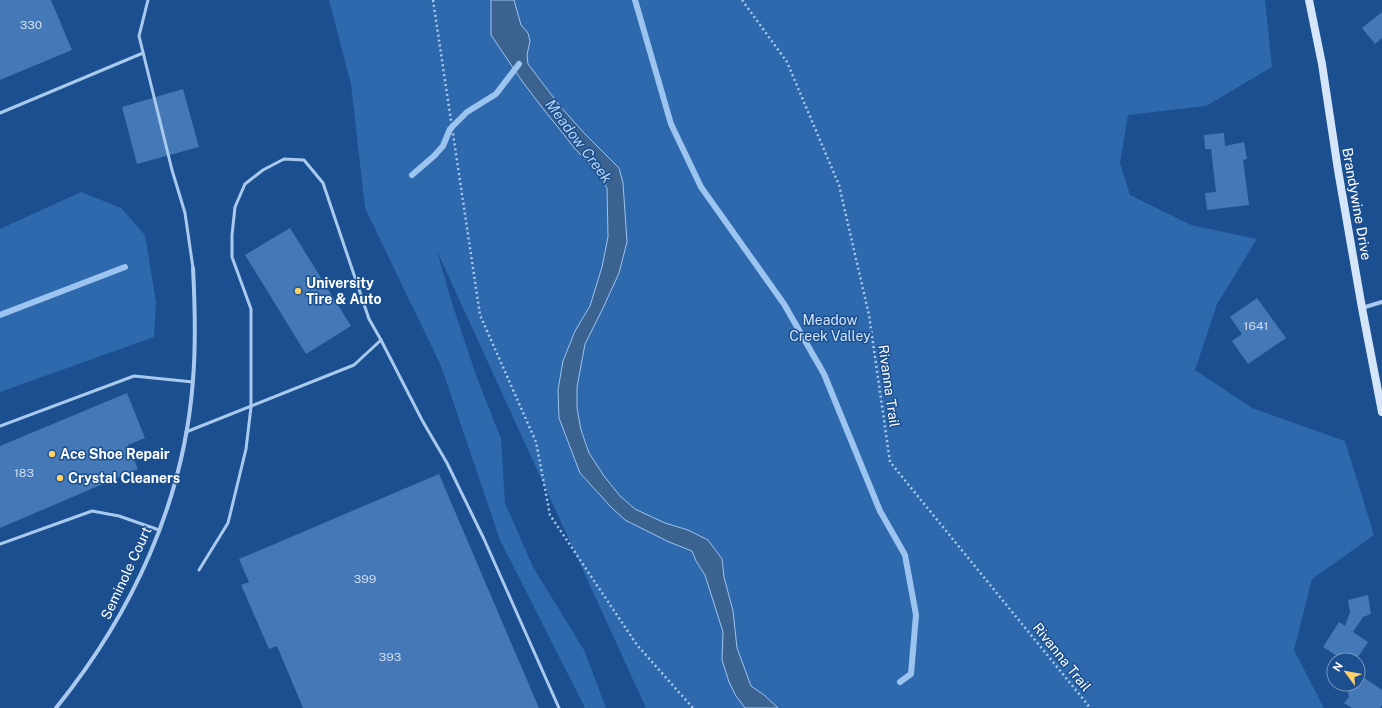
<svg xmlns="http://www.w3.org/2000/svg" width="1382" height="708" font-family="'Public Sans',sans-serif">
<style>
.green{fill:#2e69ad}
.water{fill:#3c6290;stroke:#9cc4f0}
.lines{fill:none;stroke-linecap:round;stroke-linejoin:round}
.stream{stroke:#9cc4f0;stroke-width:6}
.building{fill:#4478b7}
.path{stroke:#a9c9ee;stroke-width:2.5;stroke-dasharray:2 3;stroke-linecap:butt}
.lane{stroke:#a9c9ee;stroke-width:3}
.street{stroke:#a9c9ee;stroke-width:4}
.secondary{stroke:#d6e6fa;stroke-width:8}
.poi-dot{fill:#ffd166;stroke:#1b4f8f;stroke-width:1.5}
.labels{text-anchor:middle;dominant-baseline:central;stroke-width:3;stroke-linejoin:round;paint-order:stroke}
.number-label{font-size:12px;fill:#d0dded}
.street-label{font-size:14px;fill:#fff;stroke:#1b4f8f}
.poi-label{font-size:14px;font-weight:bold;fill:#fff;stroke:#1b4f8f;text-anchor:start}
.park-label{font-size:14px;fill:#cfe3fa;stroke:#1b4f8f}
.water-label{font-size:15px;font-style:italic;fill:#b5d3f5;stroke:#1b4f8f}
</style>
<rect width="100%" height="100%" fill="#1b4f8f"/>
<g class="green">
<path d="M329,0H1265L1272,67L1206,106L1128,115L1120,163L1130,195L1191,225L1257,239L1217,304L1195,370L1252,408L1345,441L1374,535L1312,579L1294,650L1324,708H646L437,251L452,303L476,375L501,439L505,503L533,567L584,650L606,708H585L500,540L441,366L365,208L351,84Z"/>
<path d="M81,192L121,208L145,235L156,302L154,337L0,392V229Z"/>
</g>
<path class="water" d="M491,0H514L521,25L528,33L530,41L527,55L528,64L560,106L584,133L619,168L623,183L627,242L619,273L603,308L585,344L577,387V408L581,430L589,453L604,476L620,496L635,509L665,523L688,530L708,540L722,559L724,577L733,611L737,648L751,686L764,695L778,708H745L736,696L729,682L722,660L723,632L705,575L696,561L692,551L669,542L625,520L611,507L580,473L559,418L558,390L563,361L575,331L590,306L602,267L608,237L607,188L595,169L576,150L541,106L522,81L491,35Z"/>
<g class="lines">
<g class="stream">
<path d="M635,0L671,124L701,187L784,304L824,374L880,511L905,555L916,615L911,674L900,682"/>
<path d="M412,175L434,156L443,146L450,129L467,112L496,94L519,64"/>
<path d="M0,315L125,267"/>
</g>
</g>
<g class="building">
<path d="M0,0H51L72,50L0,80Z"/>
<path d="M1382,12V38L1375,44L1362,28Z"/>
<path d="M183,89L199,147L137,164L122,107Z"/>
<path d="M1224,133L1225,146L1244,142L1247,159L1243,160L1249,205L1207,210L1205,193L1216,192L1211,149H1205L1204,135Z"/>
<path d="M290,228L351,326L306,354L245,255Z"/>
<path d="M1257,298L1286,338L1248,364L1232,341L1242,334L1230,317Z"/>
<path d="M127,393L145,438L128,445L138,469L0,528V446Z"/>
<path d="M439,474L539,708H303L277,646L269,649L241,585L249,582L239,559Z"/>
<path d="M1368,595L1371,614L1363,617L1353,632L1368,642L1356,660H1335L1337,656L1323,647L1339,622L1345,626L1350,612L1348,600Z"/>
<path d="M1363,677L1382,690V705L1380,708H1352L1344,703L1349,697L1347,686L1358,684Z"/>
</g>
<g class="lines">
<g class="path">
<path d="M433,0L480,315L536,442L550,515L637,645L693,708"/>
<path d="M742,0L787,62L839,185L869,315L890,462L1088,705L1089,708"/>
</g>
<g class="lane">
<path d="M148,0L139,36L172,170L185,213L193,268"/>
<path d="M0,113L143,53"/>
<path d="M0,426L134,376L193,382"/>
<path d="M186,432L354,365L381,340L422,420L447,463L484,539L559,708"/>
<path d="M0,544L92,511L119,516L159,530"/>
<path d="M199,570L228,523L246,449L251,407V309L232,257V235L235,207L245,184L263,170L284,159L304,160L323,183L369,319L381,340"/>
</g>
<g class="street">
<path d="M1362,308L1382,302"/>
<path d="M56,708C132,614 184,502 193,380C196,343 195,306 193,268"/>
</g>
<path class="secondary" d="M1309,0L1322,64L1338,170L1362,308L1382,412"/>
</g>
<g class="poi-dot">
<circle cx="298" cy="291" r="4"/>
<circle cx="52" cy="454" r="4"/>
<circle cx="60" cy="478" r="4"/>
</g>
<g class="labels">
<g class="number-label">
<text x="31" y="25">330</text>
<text x="1256" y="326">1641</text>
<text x="24" y="473">183</text>
<text x="365" y="579">399</text>
<text x="390" y="657">393</text>
</g>
<g class="street-label">
<text transform="translate(1357 204) rotate(80)">Brandywine Drive</text>
<text transform="translate(889 386) rotate(82)">Rivanna Trail</text>
<text transform="translate(126 573) rotate(-65)">Seminole Court</text>
<text transform="translate(1062 657) rotate(51)">Rivanna Trail</text>
</g>
<g class="poi-label">
<text x="306" y="283">University<tspan x="306" dy="16">Tire &amp; Auto</tspan></text>
<text x="60" y="454">Ace Shoe Repair</text>
<text x="68" y="478">Crystal Cleaners</text>
</g>
<g class="park-label">
<text x="830" y="320">Meadow<tspan x="830" dy="16">Creek Valley</tspan></text>
</g>
<g class="water-label">
<text transform="translate(579 141) rotate(53)">Meadow Creek</text>
</g>
</g>
<g transform="translate(1346 672) rotate(302)"><circle r="19" fill="#1b4f8f" stroke="#7695bc"/>
<path d="M0-3L7 15L0 10L-7 15Z" fill="#ffd166"/>
<text y="-6" font-size="11" font-weight="bold" text-anchor="middle" fill="#ffffff">N</text>
</g>
</svg>
